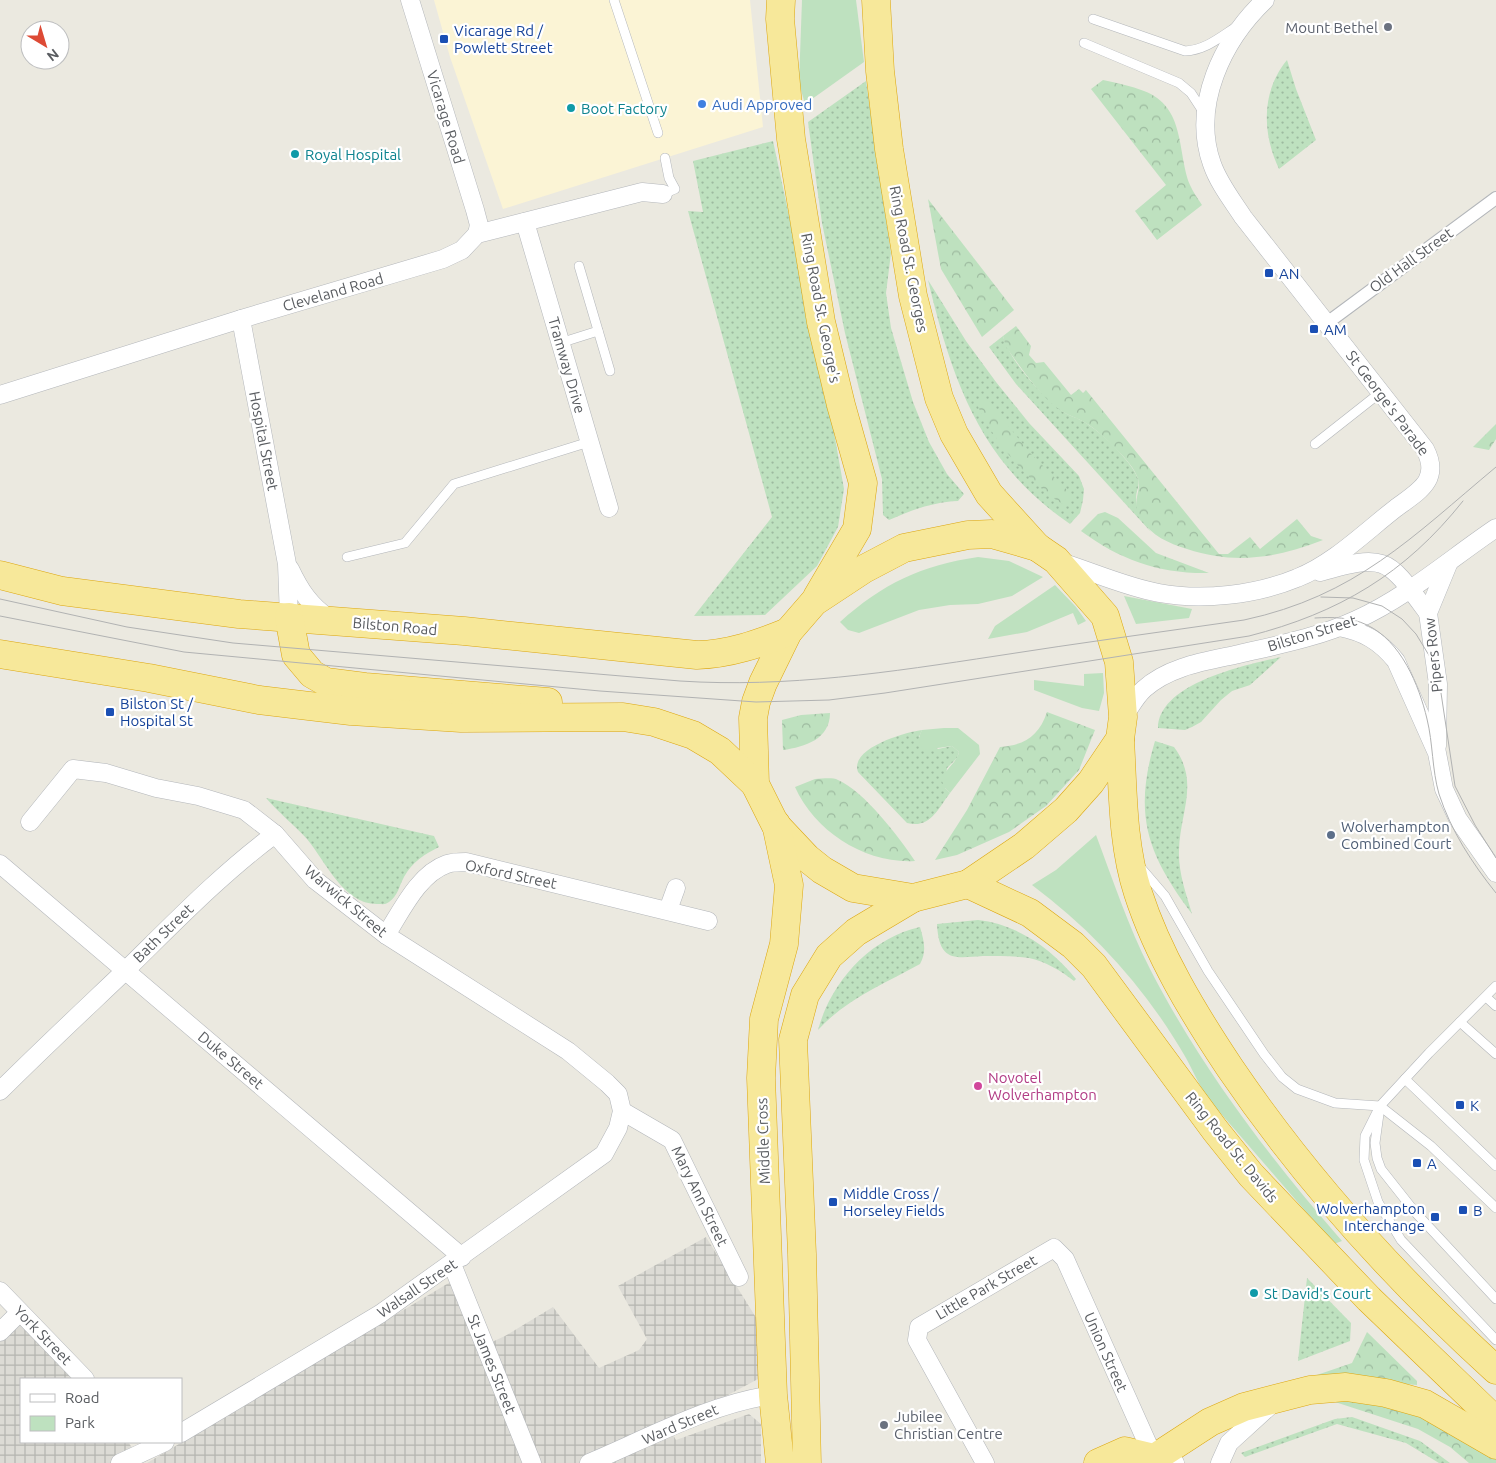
<svg xmlns="http://www.w3.org/2000/svg" width="1496" height="1463" font-family="Ubuntu,sans-serif">
<style>
.commercial{fill:#fbf4d5}
.industrial{fill:url(#industrial-grid)}
.grass{fill:url(#grass-dots)}
.forest{fill:url(#forest-crowns)}
.green{fill:#bee1bf}
.lines{fill:none;stroke-linecap:round;stroke-linejoin:round}
.service-casing{stroke:#b3b6ba;stroke-width:10}
.pedestrian-casing{stroke:#b3b6ba;stroke-width:14}
.minor-casing{stroke:#b3b6ba;stroke-width:19}
.trunk-casing{stroke:#dca60f;stroke-width:29}
.service{stroke:#fff;stroke-width:9}
.pedestrian{stroke:#fff;stroke-width:12}
.minor{stroke:#fff;stroke-width:18}
.trunk{stroke:#f7e89a;stroke-width:28}
.tram{stroke:#b1b2b2;stroke-width:1}
.worship-dot{fill:#6b7280;stroke:#fff;stroke-width:2}
.transit-dot{fill:#1a4fb4;stroke:#fff;stroke-width:2}
.shop-dot{fill:#3f7fe0;stroke:#fff;stroke-width:2}
.culture-dot{fill:#0f9aa8;stroke:#fff;stroke-width:2}
.service-dot{fill:#5c6f8a;stroke:#fff;stroke-width:2}
.hotel-dot{fill:#d1479c;stroke:#fff;stroke-width:2}
.labels{text-anchor:middle;dominant-baseline:central;stroke-width:4.5;stroke-linejoin:round;paint-order:stroke}
.worship-label{font-size:15px;fill:#5b616d;stroke:#fff;text-anchor:end}
.transit-label{font-size:15px;fill:#164399;stroke:#fff;text-anchor:start}
.shop-label{font-size:15px;fill:#366cbe;stroke:#fff;text-anchor:start}
.culture-label{font-size:15px;fill:#0d838f;stroke:#fff;text-anchor:start}
.street-label{font-size:15px;fill:#595c60;stroke:#fff}
.service-label{font-size:15px;fill:#4e5e75;stroke:#fff;text-anchor:start}
.hotel-label{font-size:15px;fill:#b23c85;stroke:#fff;text-anchor:start}
</style>
<defs>
<pattern id="industrial-grid" width="8" height="8" patternUnits="userSpaceOnUse" patternTransform="scale(1.25)"><rect width="8" height="8" fill="#dcdbd5"/><path d="M0 4h8M4 0v8" fill="none" stroke="#b5b5b0"/></pattern>
<pattern id="grass-dots" width="8" height="8" patternUnits="userSpaceOnUse" patternTransform="scale(1.25)"><rect width="8" height="8" fill="#bee1bf"/><path d="M2 2h.1M6 6h.1" fill="none" stroke="#9dba9f" stroke-width="1.8" stroke-linecap="round"/></pattern>
<pattern id="forest-crowns" width="20" height="18" patternUnits="userSpaceOnUse" patternTransform="scale(1.25)"><rect width="20" height="18" fill="#bee1bf"/><path d="M2 6a3 3 0 1 1 6 0M12 15a3 3 0 1 1 6 0" fill="none" stroke="#9dba9f"/></pattern>
</defs>
<rect width="100%" height="100%" fill="#ebe9e0"/>
<path class="commercial" d="M434,0H750L763,127L503,209L450,57Z"/>
<g class="industrial">
<path d="M706,1237L760,1324V1378L728,1395L665,1421L676,1440L749,1414L761,1424V1463H147L452,1281L481,1347L505,1336L553,1307L599,1368L639,1350L647,1339L618,1286Z"/>
<path d="M20,1321L75,1379H21V1442H128L143,1463H0V1340Z"/>
</g>
<g class="grass">
<path d="M1287,60L1296,89L1316,140L1279,169C1262,133 1261,92 1287,60Z"/>
<path d="M866,81L891,253L886,293L891,328L913,402L929,442L947,474L964,494L958,501C933,502 912,510 889,520L883,515L882,479L845,333L822,223L808,122Z"/>
<path d="M773,141L827,393L844,489L838,527L817,566L765,615L694,616L772,517L688,211L703,212L693,161Z"/>
<path d="M928,280L966,341L996,382L1029,423L1079,476L1084,489L1083,500L1080,513L1070,524C980,463 952,380 928,280Z"/>
<path d="M1003,336C1009,360 1042,396 1062,411C1069,416 1078,418 1086,423C1098,431 1111,442 1121,454C1127,461 1135,470 1138,479C1140,486 1136,491 1136,498C1136,511 1144,522 1151,532L1016,384L989,347Z"/>
<path d="M1281,657L1250,685L1232,691L1221,700L1201,722L1192,727L1185,730L1158,728C1159,683 1246,665 1281,657Z"/>
<path d="M922,730L919,737L938,749L952,746L959,752L957,758L947,768L945,788L950,793C938,809 930,829 907,823L858,772C849,748 906,732 922,730Z"/>
<path d="M1155,741L1174,747C1200,782 1180,812 1179,850C1178,872 1186,893 1192,914C1147,854 1133,815 1155,741Z"/>
<path d="M266,798L434,836L439,847C425,854 412,862 404,877C399,886 398,896 389,902C385,905 383,904 378,904C344,905 326,862 307,839C294,825 279,813 266,798Z"/>
<path d="M978,920C1017,924 1052,949 1076,979L1074,981C1061,971 1045,961 1029,958C1015,956 998,956 983,956C954,958 939,962 937,924Z"/>
<path d="M920,927C924,941 927,951 920,964C884,984 846,999 818,1030C831,982 870,938 920,927Z"/>
<path d="M1307,1278L1351,1323L1350,1341L1298,1361Z"/>
<path d="M1352,1417L1420,1441L1450,1463H1439L1406,1443L1337,1424L1245,1457L1241,1453L1335,1419Z"/>
</g>
<g class="forest">
<path d="M1103,80C1117,83 1131,86 1144,91C1186,107 1177,152 1190,185C1193,192 1198,199 1202,205L1157,240L1135,211L1166,185L1091,89Z"/>
<path d="M928,199L1014,310L982,337L941,269Z"/>
<path d="M1016,326L1031,346L1029,355L1036,363L1044,362L1071,395L1079,389L1083,393L1086,390L1219,554H1228L1250,537L1260,549L1297,519L1311,536L1323,540C1277,558 1236,565 1187,549C1168,543 1152,536 1141,519C1130,501 1142,493 1138,479C1135,469 1126,459 1118,451C1109,441 1096,429 1084,422C1077,418 1070,416 1063,412C1040,397 1022,369 1006,347L1003,336Z"/>
<path d="M980,399H987L1030,453L1068,491L1070,502L1064,505C1030,484 992,440 977,404Z"/>
<path d="M1496,424V439L1489,450L1473,447Z"/>
<path d="M1105,512L1118,518L1156,553L1209,573C1160,574 1120,560 1081,531L1098,514Z"/>
<path d="M1047,712L1095,730L1079,770L1046,806L1009,832L957,855L935,860L967,810L1000,747C1025,745 1039,736 1047,712Z"/>
<path d="M830,713C830,739 805,747 783,750L782,720L801,715Z"/>
<path d="M815,779C822,779 832,777 838,780C864,791 899,837 915,861C866,864 815,832 795,787Z"/>
<path d="M1367,1332L1417,1381V1385L1311,1377L1352,1363Z"/>
<path d="M1369,1400L1407,1408L1496,1457V1463H1469L1450,1447L1418,1429L1332,1401Z"/>
</g>
<g class="green">
<path d="M802,0H856L864,62L805,104L799,83Z"/>
<path d="M978,557L1009,561L1043,577L1012,596L978,604L950,605L919,610L859,633L848,630L840,622C882,584 922,565 978,557Z"/>
<path d="M1055,585L1076,607L1086,621L1078,625L1073,613L1027,632L988,639L995,626Z"/>
<path d="M1124,596L1192,609L1189,618L1136,624Z"/>
<path d="M1103,673L1104,693L1099,711L1082,708L1034,690V680L1084,686V674Z"/>
<path d="M944,728H958L979,745L980,754L950,793L945,788L941,779C946,769 957,762 959,752L952,746L924,750C918,743 918,738 922,730Z"/>
<path d="M1096,835C1113,880 1128,926 1150,969C1201,1068 1269,1157 1342,1241L1334,1244L1210,1101C1200,1087 1194,1073 1186,1058C1147,990 1095,932 1032,885L1056,870Z"/>
</g>
<g class="lines">
<defs>
<g id="service">
<path d="M614,0L658,133"/>
<path d="M1093,19L1185,51C1205,50 1219,38 1236,27"/>
<path d="M1084,43L1179,83L1191,93L1204,113"/>
<path d="M663,194L675,189L669,178L665,158"/>
<path d="M579,266L610,371"/>
<path d="M560,343L598,331"/>
<path d="M1315,444L1381,392"/>
<path d="M347,557L405,543L454,484L589,442"/>
<path d="M1141,868L1165,896L1208,971L1264,1054L1282,1077L1297,1089L1335,1103L1380,1106L1431,1146L1496,1208"/>
<path d="M1496,986L1429,1053L1380,1106L1365,1136L1364,1160L1378,1202L1401,1240L1496,1340"/>
<path d="M1486,997L1496,1006"/>
<path d="M1460,1022L1496,1054"/>
<path d="M1405,1079L1496,1166"/>
<path d="M1379,1114L1375,1143L1377,1158L1381,1169L1415,1212L1496,1299"/>
</g>
<path id="pedestrian" d="M1327,323L1496,198"/>
<g id="minor">
<path d="M410,0L475,210L479,225L477,234"/>
<path d="M525,222L609,508"/>
<path d="M241,319L287,564L289,617"/>
<path d="M0,395L241,319L443,259L462,250L477,234L642,192L663,194"/>
<path d="M1061,562C1093,572 1126,587 1159,593C1202,601 1256,595 1297,578C1333,564 1365,532 1396,508C1419,491 1441,480 1425,449L1243,217C1232,200 1219,184 1212,164C1191,105 1223,40 1265,0"/>
<path d="M290,569C300,590 310,606 330,619"/>
<path d="M1320,572C1387,553 1387,558 1428,613"/>
<path d="M1339,627C1364,632 1380,641 1396,661L1437,753L1444,789L1458,819L1496,873"/>
<path d="M1123,717C1130,708 1136,696 1144,689C1169,666 1207,661 1239,654C1278,645 1319,637 1356,620C1407,597 1450,559 1496,528"/>
<path d="M1437,746L1438,684L1428,613L1449,562"/>
<path d="M30,822L73,769L106,773L156,788L198,796L244,810L275,834L315,880L386,935L568,1051L607,1083L618,1094L622,1111L618,1128L604,1154L380,1314L181,1433"/>
<path d="M0,864L462,1257"/>
<path d="M668,910L676,888"/>
<path d="M386,935C401,912 418,874 447,864C453,862 460,862 466,862L708,921"/>
<path d="M0,1091C41,1050 84,1010 126,970C174,923 221,874 275,834"/>
<path d="M622,1111L672,1140L739,1277"/>
<path d="M452,1264L532,1463"/>
<path d="M0,1291L85,1379"/>
<path d="M0,1332L20,1312"/>
<path d="M120,1463L165,1442"/>
<path d="M589,1463C646,1439 712,1403 773,1395"/>
<path d="M985,1463L917,1340L919,1327L1054,1248L1065,1259L1154,1458L1175,1463"/>
<path d="M1220,1463L1229,1443L1273,1403"/>
</g>
<g id="trunk">
<path d="M781,0L780,19L791,139L821,322L841,405L863,483L857,529L817,597"/>
<path d="M876,0L880,71L889,149L913,296L939,398L954,434L989,494L1037,547"/>
<path d="M992,534L1037,547L1056,560L1105,616L1119,662L1123,717L1120,739L1091,782L1066,810L1024,846L968,884L913,898L853,888L822,870L807,858L775,824L755,784L753,718L756,702L763,683L788,632L814,602L864,569L904,548L968,535Z"/>
<path d="M0,575L62,591L239,614L464,631L697,655C730,654 758,644 788,632"/>
<path d="M289,617L296,655L312,674L326,682L365,687L548,702"/>
<path d="M0,654L149,678L259,700L351,711L461,718L623,717L654,722L693,735L720,751L755,784"/>
<path d="M1120,739C1123,790 1122,844 1138,893C1158,955 1194,1014 1230,1068C1306,1180 1396,1279 1496,1370"/>
<path d="M776,824L789,885L784,944L764,1019L761,1078L773,1395L780,1463"/>
<path d="M968,884L1030,913L1073,945L1094,966L1215,1130L1251,1175L1369,1299L1496,1421"/>
<path d="M807,1463L802,1254L793,1040L805,995L829,956L856,932L913,898"/>
<path d="M1098,1463L1125,1451L1154,1458"/>
<path d="M1147,1463L1210,1422L1244,1407L1310,1390L1346,1387L1386,1393L1425,1404L1496,1445"/>
</g>
</defs>
<use href="#service" class="service-casing"/>
<use href="#pedestrian" class="pedestrian-casing"/>
<use href="#minor" class="minor-casing"/>
<use href="#trunk" class="trunk-casing"/>
<use href="#service" class="service"/>
<use href="#pedestrian" class="pedestrian"/>
<use href="#minor" class="minor"/>
<use href="#trunk" class="trunk"/>
<g class="tram">
<path d="M1321,597L1353,598L1382,606L1402,619L1416,634L1430,657L1441,693L1455,786L1475,825L1496,858"/>
<path d="M0,599L127,627L233,643L680,681C787,688 891,672 996,656C1079,643 1161,632 1244,620C1356,596 1412,537 1496,467"/>
<path d="M0,616L184,652L600,691L756,702L829,700L885,693L1249,636C1339,613 1405,574 1463,501"/>
<path d="M1315,618C1332,617 1351,617 1367,625C1401,641 1419,685 1427,719C1433,743 1432,770 1439,794C1451,831 1472,863 1496,893"/>
</g>
</g>
<g class="worship-dot">
<circle cx="1388" cy="27" r="5"/>
<circle cx="884" cy="1425" r="5"/>
</g>
<g class="transit-dot">
<rect x="439" y="34" width="10" height="10" rx="2.5"/>
<rect x="1264" y="268" width="10" height="10" rx="2.5"/>
<rect x="1309" y="324" width="10" height="10" rx="2.5"/>
<rect x="105" y="707" width="10" height="10" rx="2.5"/>
<rect x="1455" y="1100" width="10" height="10" rx="2.5"/>
<rect x="1412" y="1158" width="10" height="10" rx="2.5"/>
<rect x="828" y="1197" width="10" height="10" rx="2.5"/>
<rect x="1458" y="1205" width="10" height="10" rx="2.5"/>
<rect x="1430" y="1212" width="10" height="10" rx="2.5"/>
</g>
<circle class="shop-dot" cx="702" cy="104" r="5"/>
<g class="culture-dot">
<circle cx="571" cy="108" r="5"/>
<circle cx="295" cy="154" r="5"/>
<circle cx="1254" cy="1293" r="5"/>
</g>
<circle class="service-dot" cx="1331" cy="835" r="5"/>
<circle class="hotel-dot" cx="978" cy="1086" r="5"/>
<g class="labels">
<g class="worship-label">
<text x="1378" y="27">Mount Bethel</text>
<text x="894" y="1416" text-anchor="start">Jubilee<tspan x="894" dy="17">Christian Centre</tspan></text>
</g>
<g class="transit-label">
<text x="454" y="30">Vicarage Rd /<tspan x="454" dy="17">Powlett Street</tspan></text>
<text x="1279" y="273">AN</text>
<text x="1324" y="329">AM</text>
<text x="120" y="703">Bilston St /<tspan x="120" dy="17">Hospital St</tspan></text>
<text x="1470" y="1105">K</text>
<text x="1427" y="1163">A</text>
<text x="843" y="1193">Middle Cross /<tspan x="843" dy="17">Horseley Fields</tspan></text>
<text x="1425" y="1208" text-anchor="end">Wolverhampton<tspan x="1425" dy="17">Interchange</tspan></text>
<text x="1473" y="1210">B</text>
</g>
<g class="shop-label">
<text x="712" y="104">Audi Approved</text>
</g>
<g class="culture-label">
<text x="581" y="108">Boot Factory</text>
<text x="305" y="154">Royal Hospital</text>
<text x="1264" y="1293">St David's Court</text>
</g>
<g class="street-label">
<text transform="translate(446 117) rotate(73)">Vicarage Road</text>
<text transform="translate(909 259) rotate(79)">Ring Road St. Georges</text>
<text transform="translate(1411 260) rotate(-36)">Old Hall Street</text>
<text transform="translate(333 292) rotate(-16)">Cleveland Road</text>
<text transform="translate(821 308) rotate(79)">Ring Road St. George's</text>
<text transform="translate(567 365) rotate(74)">Tramway Drive</text>
<text transform="translate(1388 403) rotate(53)">St George's Parade</text>
<text transform="translate(264 441) rotate(79)">Hospital Street</text>
<text transform="translate(395 626) rotate(5)">Bilston Road</text>
<text transform="translate(1312 633) rotate(-17)">Bilston Street</text>
<text transform="translate(1433 655) rotate(-96)">Pipers Row</text>
<text transform="translate(511 874) rotate(12)">Oxford Street</text>
<text transform="translate(346 901) rotate(40)">Warwick Street</text>
<text transform="translate(163 933) rotate(-44)">Bath Street</text>
<text transform="translate(231 1060) rotate(40)">Duke Street</text>
<text transform="translate(763 1141) rotate(-92)">Middle Cross</text>
<text transform="translate(1232 1147) rotate(51)">Ring Road St. Davids</text>
<text transform="translate(700 1196) rotate(64)">Mary Ann Street</text>
<text transform="translate(986 1287) rotate(-30)">Little Park Street</text>
<text transform="translate(417 1288) rotate(-34)">Walsall Street</text>
<text transform="translate(43 1335) rotate(46)">York Street</text>
<text transform="translate(1106 1352) rotate(66)">Union Street</text>
<text transform="translate(492 1364) rotate(68)">St James Street</text>
<text transform="translate(680 1424) rotate(-23)">Ward Street</text>
</g>
<g class="service-label">
<text x="1341" y="826">Wolverhampton<tspan x="1341" dy="17">Combined Court</tspan></text>
</g>
<g class="hotel-label">
<text x="988" y="1077">Novotel<tspan x="988" dy="17">Wolverhampton</tspan></text>
</g>
</g>
<rect x="20" y="1378" width="162" height="65" fill="#ffffff" stroke="#bdbebf"/>
<rect x="30" y="1394" width="25" height="8" fill="#ffffff" stroke="#bdbebf"/>
<text x="65" y="1403" font-size="15" fill="#595c60">Road</text>
<rect x="30" y="1416" width="25" height="15" fill="#bee1bf" stroke="#bdbebf"/>
<text x="65" y="1428" font-size="15" fill="#595c60">Park</text>
<g transform="translate(45 45) rotate(142)"><circle r="24" fill="#ffffff" stroke="#bdbebf"/>
<path d="M0-4L9 19L0 12L-9 19Z" fill="#dd4a35"/>
<text y="-8" font-size="14" font-weight="bold" text-anchor="middle" fill="#595c60">N</text>
</g>
</svg>
